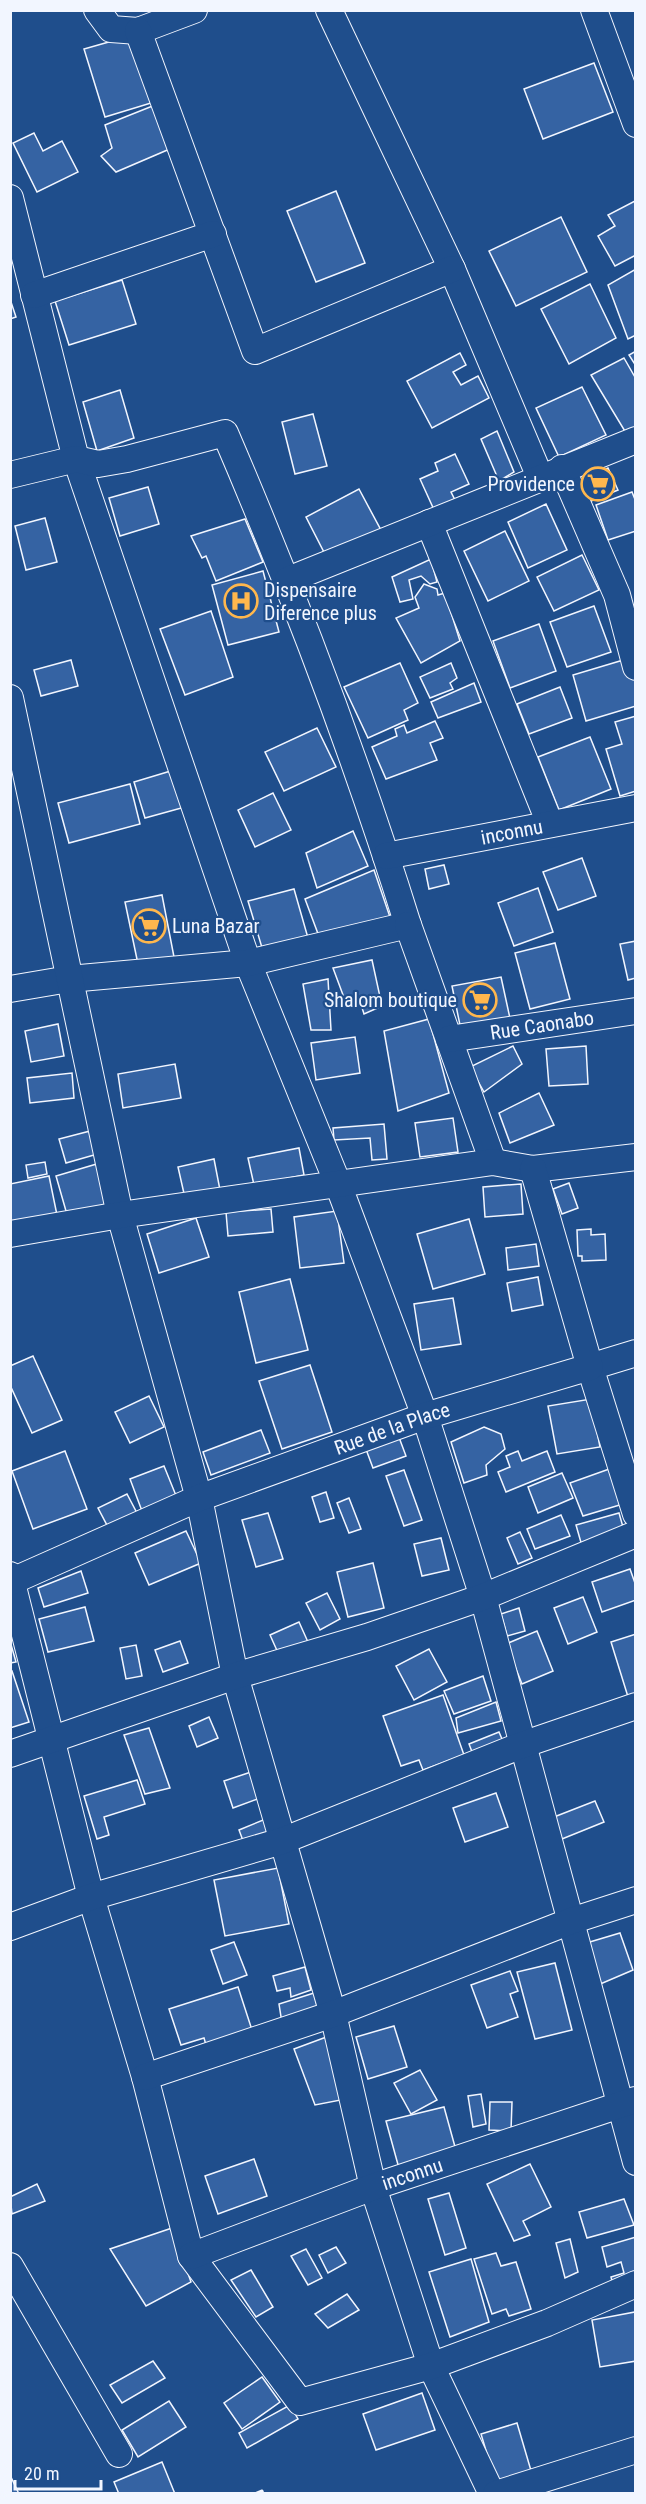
<svg xmlns="http://www.w3.org/2000/svg" width="646" height="2504" font-family="'Roboto Condensed',sans-serif">
<style>
.building{fill:#3563a3;stroke:#f2f6ff;stroke-width:1.5}
.lines{fill:none;stroke-linecap:round;stroke-linejoin:round}
.street-casing{stroke:#f2f6ff;stroke-width:28}
.street{stroke:#1f4e8c;stroke-width:26}
.wall{stroke:#f2f6ff;stroke-width:3}
.labels{text-anchor:middle;dominant-baseline:central;stroke-width:4.5;stroke-linejoin:round;paint-order:stroke}
.poi-label{font-size:20px;fill:#f2f6ff;stroke:#1f4e8c;text-anchor:end}
.street-label{font-size:20px;fill:#f2f6ff;stroke:#1f4e8c}
</style>
<rect width="100%" height="100%" fill="#1f4e8c"/>
<g class="building">
<path d="M130,36L151,103L105,117L84,49Z"/>
<path d="M594,63L613,112L543,139L524,89Z"/>
<path d="M155,105L172,148L116,172L101,156L112,148L105,125Z"/>
<path d="M34,133L43,151L62,141L78,172L37,192L13,143Z"/>
<path d="M336,191L365,263L316,282L287,211Z"/>
<path d="M635,201L636,255L615,266L598,236L615,226L608,215Z"/>
<path d="M561,217L587,272L516,306L489,251Z"/>
<path d="M636,269V335L628,339L608,285Z"/>
<path d="M122,280L136,324L69,345L55,301Z"/>
<path d="M590,284L616,338L569,364L541,309Z"/>
<path d="M10,299L16,317L10,319Z"/>
<path d="M636,351V366L629,355Z"/>
<path d="M460,353L466,365L453,372L461,385L478,376L489,398L432,428L407,381Z"/>
<path d="M624,358L636,379V428L626,433L591,375Z"/>
<path d="M582,387L606,435L559,457L536,408Z"/>
<path d="M120,390L134,438L97,451L83,402Z"/>
<path d="M313,414L327,466L295,474L282,422Z"/>
<path d="M497,431L514,472L499,481L481,439Z"/>
<path d="M455,454L469,484L451,492L456,502L435,512L420,479L438,471L435,463Z"/>
<path d="M608,468L618,490L591,501L581,480Z"/>
<path d="M148,487L159,524L120,536L109,498Z"/>
<path d="M359,489L382,532L328,560L306,517Z"/>
<path d="M632,492L636,502V531L608,540L596,505Z"/>
<path d="M546,504L567,550L528,568L508,522Z"/>
<path d="M45,518L57,562L26,570L15,526Z"/>
<path d="M245,519L263,562L216,581L206,556L202,558L191,536Z"/>
<path d="M505,531L529,581L488,601L464,551Z"/>
<path d="M582,555L599,590L554,611L537,577Z"/>
<path d="M431,559L437,582L430,584L421,576L409,580L413,599L400,602L392,577Z"/>
<path d="M263,571L279,632L228,645L212,585Z"/>
<path d="M424,584L437,589L438,595L445,593L460,641L421,663L396,618L419,608L415,597Z"/>
<path d="M594,606L611,652L567,667L550,622Z"/>
<path d="M211,611L233,677L185,695L160,629Z"/>
<path d="M539,624L556,671L510,688L493,641Z"/>
<path d="M630,658L636,678V706L586,721L573,675Z"/>
<path d="M71,660L78,686L41,696L34,670Z"/>
<path d="M400,663L418,703L404,710L408,720L368,738L344,687Z"/>
<path d="M451,663L457,678L450,683L453,689L430,698L420,677Z"/>
<path d="M474,683L481,702L438,718L431,702Z"/>
<path d="M560,687L572,718L529,734L517,704Z"/>
<path d="M636,716V791L620,796L606,749L622,744L615,722Z"/>
<path d="M435,721L443,738L430,743L437,760L386,779L372,747L397,736L395,729L404,725L407,733Z"/>
<path d="M317,728L336,767L284,791L265,752Z"/>
<path d="M590,737L611,789L559,810L538,757Z"/>
<path d="M174,770L185,807L145,818L134,782Z"/>
<path d="M130,784L140,824L69,843L58,803Z"/>
<path d="M273,793L291,830L255,847L238,810Z"/>
<path d="M353,831L368,866L317,888L306,853Z"/>
<path d="M582,858L596,896L558,910L543,872Z"/>
<path d="M444,865L449,884L429,889L425,869Z"/>
<path d="M374,870L391,920L320,939L305,899Z"/>
<path d="M538,888L553,932L514,946L498,903Z"/>
<path d="M294,889L308,938L263,951L248,901Z"/>
<path d="M162,895L174,957L138,964L125,902Z"/>
<path d="M636,941V978L628,980L620,944Z"/>
<path d="M555,943L570,999L530,1009L515,953Z"/>
<path d="M372,960L382,1006L364,1014L360,1001L346,1003L333,968Z"/>
<path d="M501,977L511,1023L461,1030L452,986Z"/>
<path d="M328,979L331,1030H311L303,984Z"/>
<path d="M429,1019L449,1093L398,1111L384,1031Z"/>
<path d="M58,1024L64,1056L31,1062L25,1031Z"/>
<path d="M355,1037L360,1073L316,1080L311,1043Z"/>
<path d="M513,1046L522,1064L484,1092L470,1067Z"/>
<path d="M586,1046L588,1084L549,1086L546,1049Z"/>
<path d="M175,1064L181,1098L123,1108L118,1074Z"/>
<path d="M72,1073L74,1098L30,1103L27,1078Z"/>
<path d="M539,1093L554,1125L510,1143L499,1113Z"/>
<path d="M453,1118L458,1152L420,1157L415,1123Z"/>
<path d="M384,1124L387,1159L372,1160L370,1138L334,1140L333,1128Z"/>
<path d="M94,1130L101,1153L66,1163L59,1139Z"/>
<path d="M299,1148L304,1175L254,1185L248,1158Z"/>
<path d="M214,1159L220,1190L185,1198L178,1167Z"/>
<path d="M45,1162L47,1174L28,1178L26,1165Z"/>
<path d="M100,1163L112,1206L68,1218L56,1176Z"/>
<path d="M49,1176L57,1215L10,1224V1184Z"/>
<path d="M569,1183L578,1208L562,1214L553,1189Z"/>
<path d="M521,1184L523,1214L485,1217L483,1187Z"/>
<path d="M271,1209L273,1232L228,1236L226,1212Z"/>
<path d="M337,1211L344,1263L300,1268L294,1217Z"/>
<path d="M196,1218L209,1257L159,1273L147,1234Z"/>
<path d="M469,1219L485,1274L433,1289L417,1234Z"/>
<path d="M591,1229V1235L605,1234L606,1260L582,1261V1256H578L577,1230Z"/>
<path d="M536,1244L539,1266L508,1270L506,1248Z"/>
<path d="M538,1277L543,1305L512,1311L507,1283Z"/>
<path d="M290,1279L308,1350L256,1363L239,1292Z"/>
<path d="M453,1298L461,1344L421,1350L414,1304Z"/>
<path d="M33,1356L62,1420L32,1433L10,1385V1366Z"/>
<path d="M310,1365L332,1432L282,1449L259,1381Z"/>
<path d="M149,1396L164,1427L130,1443L115,1412Z"/>
<path d="M591,1399L600,1447L557,1454L548,1406Z"/>
<path d="M484,1427L501,1434L505,1449L486,1465L487,1475L464,1483L451,1442Z"/>
<path d="M261,1430L270,1453L211,1475L203,1452Z"/>
<path d="M397,1432L406,1456L373,1468L364,1444Z"/>
<path d="M65,1451L87,1509L33,1529L12,1471Z"/>
<path d="M518,1451L522,1461L547,1451L555,1472L506,1492L498,1472L510,1467L506,1456Z"/>
<path d="M164,1466L177,1498L142,1511L130,1479Z"/>
<path d="M612,1468L623,1504L583,1516L570,1483Z"/>
<path d="M404,1470L422,1520L404,1526L386,1476Z"/>
<path d="M562,1473L573,1498L538,1513L528,1487Z"/>
<path d="M326,1492L334,1518L320,1522L312,1497Z"/>
<path d="M127,1494L138,1515L109,1529L98,1508Z"/>
<path d="M349,1498L361,1529L349,1533L337,1503Z"/>
<path d="M268,1513L283,1559L256,1567L242,1520Z"/>
<path d="M619,1513L625,1534L582,1546L576,1525Z"/>
<path d="M561,1515L570,1536L535,1549L527,1529Z"/>
<path d="M186,1531L201,1563L149,1585L135,1553Z"/>
<path d="M520,1532L532,1558L518,1564L507,1538Z"/>
<path d="M441,1538L449,1570L422,1576L414,1544Z"/>
<path d="M373,1563L384,1608L348,1617L337,1572Z"/>
<path d="M630,1569L636,1586V1600L602,1612L592,1582Z"/>
<path d="M81,1571L88,1593L44,1607L38,1588Z"/>
<path d="M327,1593L340,1619L320,1630L306,1603Z"/>
<path d="M583,1597L597,1632L568,1644L554,1608Z"/>
<path d="M85,1607L94,1641L48,1652L39,1619Z"/>
<path d="M519,1608L525,1631L507,1636L501,1614Z"/>
<path d="M299,1622L308,1642L279,1655L270,1635Z"/>
<path d="M537,1631L553,1671L522,1684L506,1644Z"/>
<path d="M636,1634V1698L629,1700L611,1642Z"/>
<path d="M10,1641L16,1662L10,1663Z"/>
<path d="M180,1641L188,1663L163,1672L155,1650Z"/>
<path d="M136,1645L142,1676L126,1679L120,1648Z"/>
<path d="M429,1649L447,1682L414,1700L396,1666Z"/>
<path d="M12,1671L29,1722L10,1728V1672Z"/>
<path d="M483,1676L491,1701L454,1714L444,1691Z"/>
<path d="M443,1695L464,1755L423,1770L419,1760L401,1766L383,1716Z"/>
<path d="M496,1702L501,1721L458,1733L456,1718Z"/>
<path d="M209,1717L218,1738L197,1747L189,1726Z"/>
<path d="M149,1728L170,1788L145,1794L124,1735Z"/>
<path d="M499,1732L505,1746L474,1757L469,1744Z"/>
<path d="M254,1771L263,1797L233,1808L224,1781Z"/>
<path d="M137,1780L145,1804L104,1817L109,1835L97,1839L84,1796Z"/>
<path d="M496,1793L508,1827L465,1842L453,1808Z"/>
<path d="M595,1801L604,1822L562,1839L554,1817Z"/>
<path d="M268,1818L275,1835L245,1846L239,1830Z"/>
<path d="M278,1868L289,1924L225,1936L214,1880Z"/>
<path d="M620,1933L633,1970L598,1985L583,1944Z"/>
<path d="M234,1942L247,1975L223,1984L211,1950Z"/>
<path d="M555,1963L572,2030L535,2039L517,1972Z"/>
<path d="M305,1967L311,1990L291,1997L290,1988L277,1991L273,1976Z"/>
<path d="M510,1971L518,1991L510,1994L518,2017L487,2028L471,1985Z"/>
<path d="M238,1987L252,2030L206,2045L204,2038L181,2045L169,2009Z"/>
<path d="M314,1993L319,2014L282,2023L279,2004Z"/>
<path d="M394,2026L407,2067L368,2079L356,2037Z"/>
<path d="M329,2036L346,2099L315,2105L294,2049Z"/>
<path d="M420,2070L437,2100L411,2114L394,2083Z"/>
<path d="M481,2094L486,2124L473,2127L468,2096Z"/>
<path d="M490,2102H512L511,2131L489,2130Z"/>
<path d="M444,2107L457,2154L400,2172L386,2121Z"/>
<path d="M254,2159L267,2196L218,2214L205,2176Z"/>
<path d="M530,2164L551,2207L523,2221L530,2235L514,2241L487,2184Z"/>
<path d="M37,2184L45,2201L12,2214L10,2197Z"/>
<path d="M449,2193L466,2248L445,2255L428,2199Z"/>
<path d="M624,2199L634,2225L587,2238L579,2212Z"/>
<path d="M172,2228L191,2282L146,2306L110,2249Z"/>
<path d="M636,2237V2278L613,2285L611,2277L624,2273L621,2262L607,2267L602,2247Z"/>
<path d="M570,2239L578,2272L565,2278L556,2243Z"/>
<path d="M336,2247L346,2263L328,2273L319,2255Z"/>
<path d="M306,2249L322,2278L308,2285L291,2256Z"/>
<path d="M496,2253L501,2266L516,2262L531,2309L509,2316L506,2309L492,2314L474,2259Z"/>
<path d="M471,2259L489,2322L450,2337L429,2272Z"/>
<path d="M251,2270L273,2307L256,2317L231,2280Z"/>
<path d="M347,2294L359,2310L328,2328L315,2314Z"/>
<path d="M635,2312L636,2361L600,2367L592,2320Z"/>
<path d="M153,2361L165,2378L122,2403L110,2385Z"/>
<path d="M262,2377L280,2402L242,2429L224,2403Z"/>
<path d="M422,2393L435,2430L376,2450L363,2414Z"/>
<path d="M169,2401L186,2427L138,2457L122,2430Z"/>
<path d="M290,2405L298,2419L247,2448L239,2433Z"/>
<path d="M517,2423L532,2474L496,2484L481,2434Z"/>
<path d="M162,2462L175,2494H119L114,2482Z"/>
<path d="M10,2475L19,2494H10Z"/>
</g>
<g class="lines">
<defs>
<g id="street">
<path d="M97,10L111,29L138,31L194,10"/>
<path d="M329,10L452,269L540,477"/>
<path d="M594,10L636,124"/>
<path d="M138,31L255,351L452,269"/>
<path d="M10,198L76,459L248,963L338,1184L425,1416L483,1597L636,2162"/>
<path d="M34,295L213,234"/>
<path d="M562,468L617,595L636,667"/>
<path d="M10,475L76,459L98,464L127,459L225,433C294,594 356,758 408,925L248,963L69,979L10,989"/>
<path d="M429,523L550,824"/>
<path d="M288,580L636,440"/>
<path d="M10,698L120,1215L199,1498L235,1676L333,2014L373,2187L431,2366L492,2494"/>
<path id="s1" d="M386,856L636,808"/>
<path d="M408,925L493,1162"/>
<path id="s2" d="M449,1039L636,1011"/>
<path d="M10,1234L120,1215L493,1162L533,1169L636,1157"/>
<path d="M636,1353L590,1367L636,1514"/>
<path d="M10,1575L91,1897L145,2077L191,2256L300,2402L431,2366L547,2323L636,2284"/>
<path id="s3" d="M10,1582L199,1498L425,1416L590,1367L533,1169"/>
<path d="M10,1754L235,1676L367,1637L483,1597L636,1534"/>
<path d="M10,1927L91,1897L282,1841L522,1745L636,1706"/>
<path d="M145,2077L333,2014L571,1921L636,1900"/>
<path id="s4" d="M191,2256L373,2187L635,2100"/>
<path d="M10,2266L119,2454"/>
<path d="M496,2494L636,2450"/>
</g>
</defs>
<use href="#street" class="street-casing"/>
<use href="#street" class="street"/>
<path class="wall" d="M255,2494L262,2491L263,2494"/>
</g>
<defs>
<symbol id="supermarket-ring" viewBox="-11 -11 22 22"><circle r="9.5" fill="#1f4e8c" stroke="#ffb74d" stroke-width="1.5"/><path d="M-6-5.5h2.5l.6 2H6L4.5 2H-2.5L-4.4-4H-6ZM-1.5 3.2a1.3 1.3 0 1 0 .1 0ZM3 3.2a1.3 1.3 0 1 0 .1 0Z" fill="#ffb74d"/></symbol>
<symbol id="hospital-ring" viewBox="-11 -11 22 22"><circle r="9.5" fill="#1f4e8c" stroke="#ffb74d" stroke-width="1.5"/><path d="M-5-5h3v3.5h4V-5h3V5h-3V1.5h-4V5h-3Z" fill="#ffb74d"/></symbol>
</defs>
<g fill-rule="evenodd">
<use href="#supermarket-ring" x="579" y="465" width="38" height="38"/>
<use href="#hospital-ring" x="222" y="582" width="38" height="38"/>
<use href="#supermarket-ring" x="130" y="907" width="38" height="38"/>
<use href="#supermarket-ring" x="461" y="981" width="38" height="38"/>
</g>
<g class="labels">
<g class="poi-label">
<text x="575" y="484">Providence</text>
<text x="264" y="590" text-anchor="start">Dispensaire<tspan x="264" dy="23">Diference plus</tspan></text>
<text x="172" y="926" text-anchor="start">Luna Bazar</text>
<text x="457" y="1000">Shalom boutique</text>
</g>
<g class="street-label">
<text stroke="none"><textPath href="#s1" startOffset="128">inconnu</textPath></text>
<text stroke="none"><textPath href="#s2" startOffset="94">Rue Caonabo</textPath></text>
<text stroke="none"><textPath href="#s3" startOffset="412">Rue de la Place</textPath></text>
<text stroke="none"><textPath href="#s4" startOffset="236">inconnu</textPath></text>
</g>
</g>
<rect width="646" height="2504" fill="none" stroke="#f2f6ff" stroke-width="24"/>
<path d="M15 2480v9h86v-9" fill="none" stroke="#f2f6ff" stroke-width="3"/>
<text x="24" y="2480" font-size="18" fill="#f2f6ff" stroke="#1f4e8c" stroke-width="4.5" paint-order="stroke">20 m</text>
</svg>
